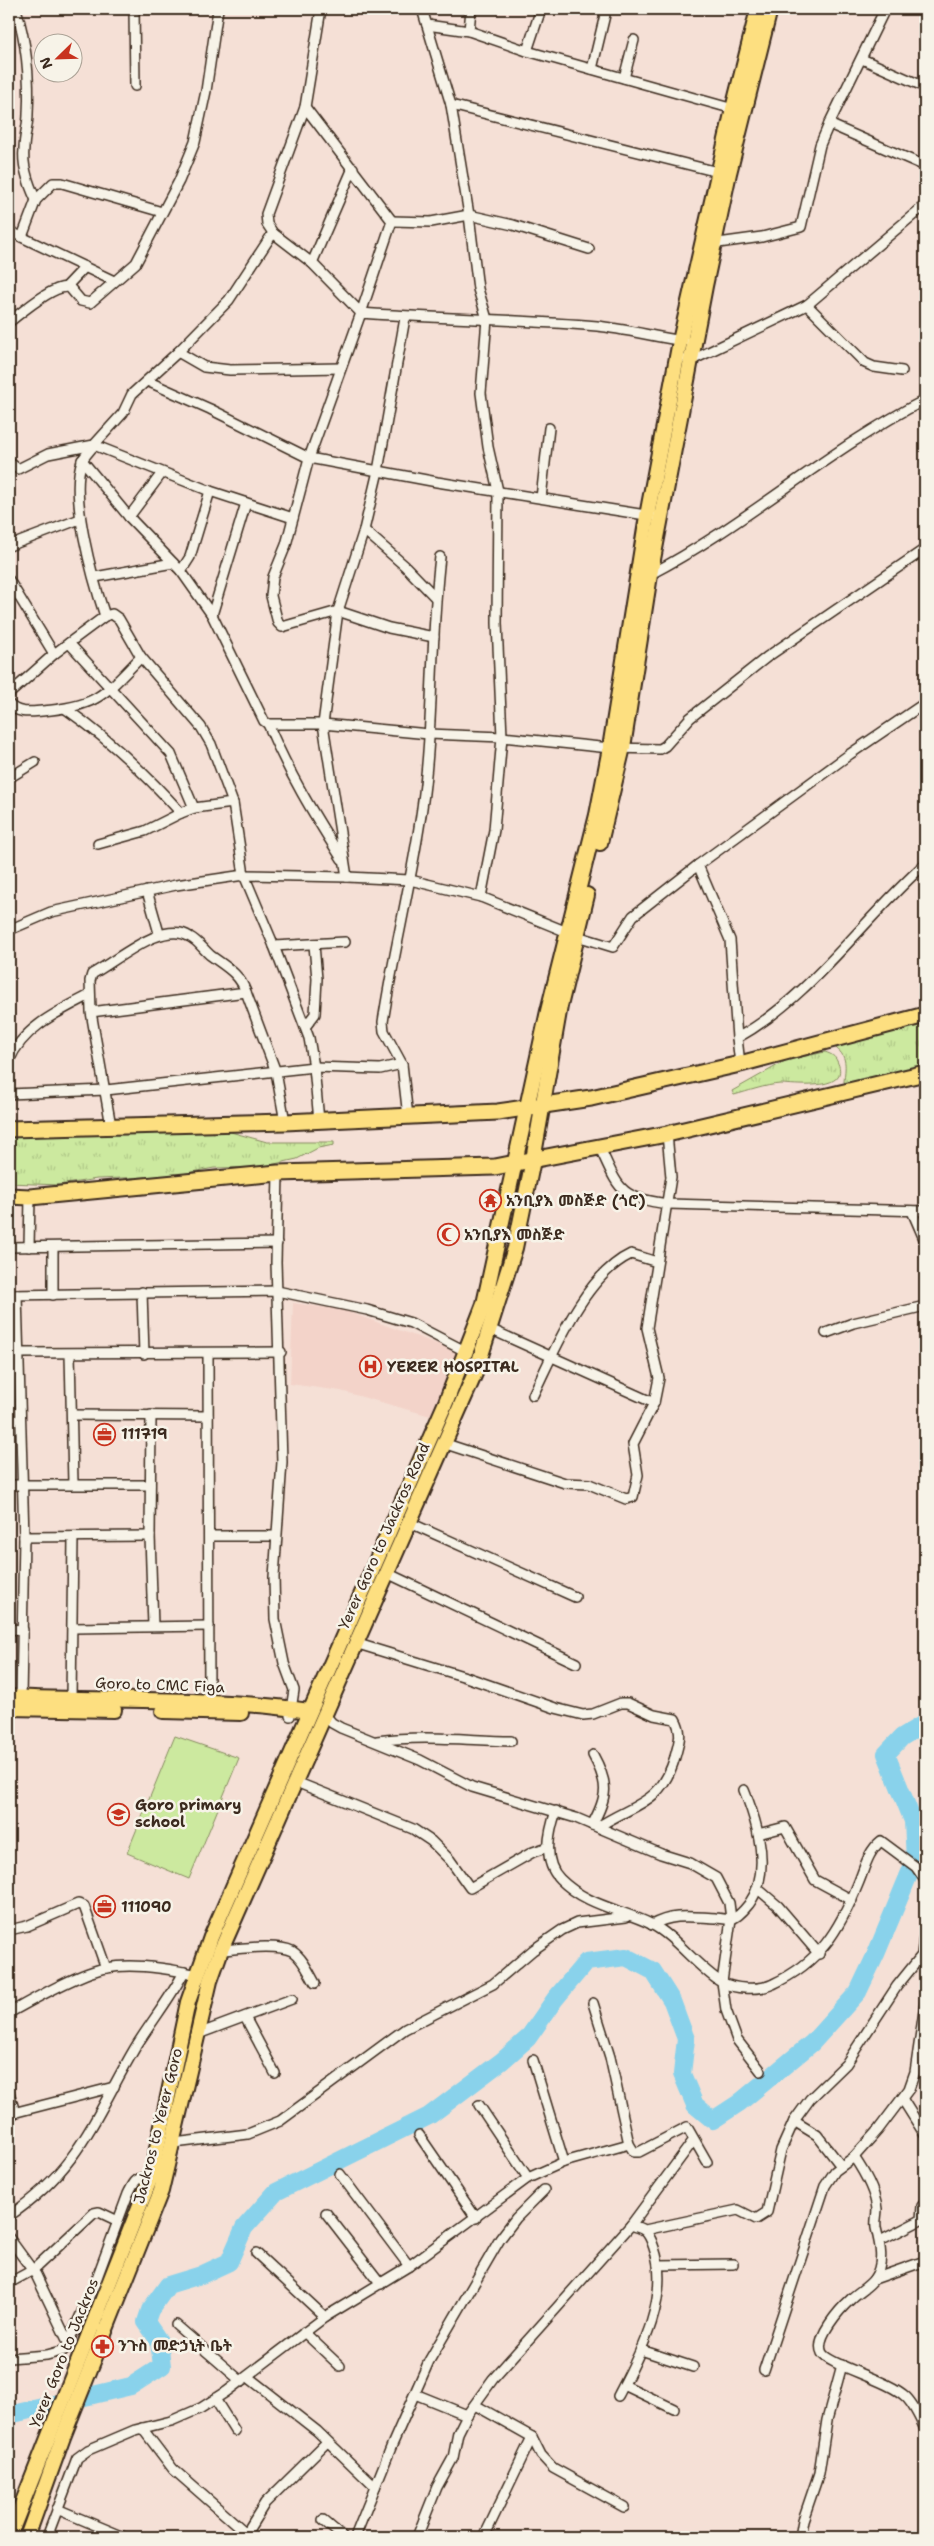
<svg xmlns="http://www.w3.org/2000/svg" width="934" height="2546" font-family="'Shantell Sans','Noto Sans Ethiopic',sans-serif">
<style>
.built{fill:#f3d3c9}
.grass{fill:url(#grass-tufts);stroke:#848a5e}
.pitch{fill:#cce99f;stroke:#848a5e}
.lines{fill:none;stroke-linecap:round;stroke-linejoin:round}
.river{stroke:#89d2eb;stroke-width:18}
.street-casing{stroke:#3b2a1e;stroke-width:12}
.primary-casing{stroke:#3b2a1e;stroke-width:18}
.highway-casing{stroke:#3b2a1e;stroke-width:19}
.street{stroke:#f7f3e8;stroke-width:9}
.primary{stroke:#fddf80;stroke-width:14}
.highway{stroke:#fddf80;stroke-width:15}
.labels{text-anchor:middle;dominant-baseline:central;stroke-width:5;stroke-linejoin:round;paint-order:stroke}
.poi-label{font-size:15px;font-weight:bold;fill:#3b2a1e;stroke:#f7f3e8;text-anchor:start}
.street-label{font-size:15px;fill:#3b2a1e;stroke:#f7f3e8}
</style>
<defs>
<pattern id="grass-tufts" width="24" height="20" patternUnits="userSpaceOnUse" patternTransform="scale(1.25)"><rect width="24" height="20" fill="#cce99f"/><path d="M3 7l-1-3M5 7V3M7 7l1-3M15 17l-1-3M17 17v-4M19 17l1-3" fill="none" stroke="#b0c888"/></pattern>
</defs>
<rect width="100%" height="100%" fill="#f5e0d6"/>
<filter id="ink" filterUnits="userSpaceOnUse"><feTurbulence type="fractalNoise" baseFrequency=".02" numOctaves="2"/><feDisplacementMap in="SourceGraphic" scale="10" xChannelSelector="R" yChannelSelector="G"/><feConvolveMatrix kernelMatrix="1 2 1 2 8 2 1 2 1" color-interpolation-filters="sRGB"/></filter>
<g filter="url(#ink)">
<path class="built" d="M293,1303L343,1310L457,1351L434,1417L341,1391L290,1384Z"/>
<g class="grass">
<path d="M925,1021V1065L847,1084L844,1082C845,1067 849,1056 833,1046Z"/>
<path d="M825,1052C831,1054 835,1056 837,1061C853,1093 792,1084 780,1084C765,1085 749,1091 734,1095L732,1091L787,1060Z"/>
<path d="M216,1128L267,1142H334V1145L318,1148L297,1159L261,1167L214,1168L171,1176L97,1179L59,1185L9,1183V1133Z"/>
</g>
<path class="pitch" d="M175,1736L239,1758L189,1879L127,1853Z"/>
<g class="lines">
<path class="river" d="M9,2415L131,2386L162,2366L159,2341L146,2322L150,2310L168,2285L201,2275L229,2262L244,2228L276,2192L429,2116L502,2061L528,2038L555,1999L586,1962L626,1957L653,1971L672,2001L686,2039L682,2074L695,2105L713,2120L739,2103L812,2043L858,1992L876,1954L915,1860L913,1821L886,1754L902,1737L925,1723"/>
<defs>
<g id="street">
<path d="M16,9C27,44 30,78 28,114C28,126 24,137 24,149C22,165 29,185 36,200"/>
<path d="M134,9L135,86"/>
<path d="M422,9L451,105L469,215L478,289L487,319L481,393L488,447L498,491L497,623L502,737L494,830L481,897"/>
<path d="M427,25L469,31L527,51L737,110"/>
<path d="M469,31L471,9"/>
<path d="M527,51L541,9"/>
<path d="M862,59L925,87"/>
<path d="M592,69L605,15"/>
<path d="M624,78L634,40"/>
<path d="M451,105L722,173"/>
<path d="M305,107L392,221L361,313L312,263L273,233L267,224L266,214Z"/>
<path d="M305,107L321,9"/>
<path d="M829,124L885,9"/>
<path d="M392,221L431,222L469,215L513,225L589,249"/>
<path d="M9,231L114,281"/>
<path d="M22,237L36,200L53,183H62L162,212"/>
<path d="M711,244L762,237L801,227L820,145L829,124L925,166"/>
<path d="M312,263L353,168"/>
<path d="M67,286L85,267"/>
<path d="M807,305L865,363L874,367L902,371"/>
<path d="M9,322C21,313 56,282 70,288L81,301L90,303L136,263L179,181L195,142L206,91L218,9"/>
<path d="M178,352L204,367L230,370L341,368"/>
<path d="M687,359L692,360L807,305L925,205"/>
<path d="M147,381L210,409L309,458L437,482L652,516"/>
<path d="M82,460L129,517L181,571L212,615L264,721L268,724H323L338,611L364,530L378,471L405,318"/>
<path d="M9,462L18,469L48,454L94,445L123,413L132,394L178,352L229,300L273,233"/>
<path d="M541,498L549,428"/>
<path d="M129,517L162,473"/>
<path d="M364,530L405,566L435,597"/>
<path d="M9,546L80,519"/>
<path d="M181,571L190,557L210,491"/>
<path d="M649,575C746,525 828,449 925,400"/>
<path d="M95,577L173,563"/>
<path d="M9,580L54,654"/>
<path d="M212,615L246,503"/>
<path d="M105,616C93,580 69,496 82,461C85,455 91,450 94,445L210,491L293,518"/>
<path d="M434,637L389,628L338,611L282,627L278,623L271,596L273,577L286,545L309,458L361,313C440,319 518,319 597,326C626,329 655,337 684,341"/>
<path d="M69,643L171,754L194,808"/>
<path d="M141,657L201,727L211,744L233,803"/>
<path d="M9,694L54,654L105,616L112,614L119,619L141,657C103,696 98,706 42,711C30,712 17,714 9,704"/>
<path d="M66,709C109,739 146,774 181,813L194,808L233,803L244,875L274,946L309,1038L314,1067L319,1121"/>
<path d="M268,724C288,772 314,815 342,859"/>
<path d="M9,778L35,762"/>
<path d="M98,844L145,831L181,813"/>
<path d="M347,877L323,724L429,734L502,737L610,748L660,749L665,746L690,718L767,657L925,549"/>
<path d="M147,891L159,933"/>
<path d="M9,930L51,912L176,885L244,875L347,877L410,880L481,897L577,936L613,947L633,916L698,865"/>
<path d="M274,946L345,942"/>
<path d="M246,992L276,1072L285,1122"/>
<path d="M91,1012L246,992C239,973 226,967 210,955C203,949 198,941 190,937C163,919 117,961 92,974L90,981L91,1012L111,1126"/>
<path d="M305,1027L315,1014L317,979L314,945"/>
<path d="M737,1038L730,940L698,865L850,754L925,703"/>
<path d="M9,1061C22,1028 59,1011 90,995"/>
<path d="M740,1064L737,1038C810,998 863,919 925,864"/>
<path d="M9,1094L106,1090L314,1067L380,1069L402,1064"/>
<path d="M408,1117L402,1064L384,1031L383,1022C394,950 412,880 422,808C434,725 430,641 440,557"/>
<path d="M600,1148C620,1191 619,1197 668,1204L925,1211"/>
<path d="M278,1173L276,1262L282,1462L274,1577L275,1619L284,1663L294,1690L290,1716"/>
<path d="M912,1211L925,1241"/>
<path d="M9,1247L277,1243"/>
<path d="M29,1247L30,1197"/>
<path d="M142,1292L144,1354"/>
<path d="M9,1295L277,1291L367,1310L411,1323L467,1352"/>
<path d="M17,1295L24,1537L21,1698"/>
<path d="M53,1295V1247"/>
<path d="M490,1329L654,1403"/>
<path d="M826,1333L853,1323L925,1306"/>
<path d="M19,1353L281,1352"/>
<path d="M70,1354L73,1484"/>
<path d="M208,1354L209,1702"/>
<path d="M533,1395C555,1350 584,1276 631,1254L657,1262"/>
<path d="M72,1415L208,1416"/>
<path d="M151,1415L150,1536L153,1626"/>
<path d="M443,1443L565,1483L589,1484L626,1499L633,1497L638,1475L633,1444L654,1403L659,1378L647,1328L671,1177L667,1134"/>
<path d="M9,1485H150"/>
<path d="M408,1522L575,1597"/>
<path d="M209,1536H276"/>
<path d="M24,1537L150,1536"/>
<path d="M387,1573L576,1663"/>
<path d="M73,1628L209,1626"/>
<path d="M9,1629L23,1630"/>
<path d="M355,1643L466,1677L555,1708L583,1715L593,1714L621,1703H628L654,1715L675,1719C683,1733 679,1742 675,1757C661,1805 635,1803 598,1827"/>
<path d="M71,1699L73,1537"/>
<path d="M325,1715L332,1723L341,1728L420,1760L472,1787L576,1818L661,1854L690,1863L716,1878L729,1903L731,1919L722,1982L726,2010L737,2040L761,2071"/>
<path d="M377,1741C421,1735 466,1740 511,1741"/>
<path d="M296,1782L413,1829L431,1841L450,1860L470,1888L533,1852L548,1847"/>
<path d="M556,1811C549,1832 542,1861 560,1879C587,1906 620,1909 651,1924C675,1936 697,1967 721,1982C734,1989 759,1991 773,1984C820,1962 839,1931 858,1884C864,1870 868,1851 881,1841L916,1867L925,1880"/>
<path d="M592,1825C608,1796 609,1784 593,1755"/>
<path d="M758,1834L785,1827L815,1880L852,1900"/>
<path d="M758,1889L778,1906L819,1954"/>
<path d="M652,1925C673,1913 692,1917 716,1918C720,1918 727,1920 731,1919C737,1918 745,1909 749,1904C772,1872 758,1824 744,1790"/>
<path d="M9,1930L27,1926L78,1904L84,1906L106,1968"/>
<path d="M221,1950C238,1949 277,1943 292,1951C303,1958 309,1973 315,1983"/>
<path d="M593,2003L610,2057L629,2144L634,2152H639L687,2127L707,2162"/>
<path d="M9,2013C32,2000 81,1972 106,1968C132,1963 171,1969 198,1975"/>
<path d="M245,2017L275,2073"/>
<path d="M198,2034L292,1999"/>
<path d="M533,2060L564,2162"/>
<path d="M9,2092L15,2113"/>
<path d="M903,2100L925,2135"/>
<path d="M479,2105L528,2178"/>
<path d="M9,2114L114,2087"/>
<path d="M794,2121L817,2135L841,2166"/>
<path d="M419,2135L476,2218"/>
<path d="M174,2143L248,2134L280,2121L405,2029L493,1984L533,1950L562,1930L577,1923L626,1917"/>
<path d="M854,2157C864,2172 875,2190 877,2209C877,2215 875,2221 876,2228C880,2244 885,2264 874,2279C868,2287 858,2292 851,2299C840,2309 814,2338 822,2353C828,2365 889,2380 906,2397C914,2405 920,2418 925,2429"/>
<path d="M340,2174L409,2266"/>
<path d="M326,2213L381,2284"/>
<path d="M9,2216C80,2168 94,2118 135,2048C151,2022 170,1999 184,1972"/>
<path d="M645,2230L738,2210L756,2219L767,2212L781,2150L794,2121L810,2099L846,2064L897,1986L922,1955L925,1926"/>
<path d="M9,2238L36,2275L69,2344"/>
<path d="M880,2241L921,2220L922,2206L925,2203"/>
<path d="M256,2253L325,2317"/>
<path d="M658,2265L733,2264"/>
<path d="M874,2279L925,2261"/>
<path d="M9,2283L33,2270L94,2213L99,2212L118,2221"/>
<path d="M176,2325L242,2382"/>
<path d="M304,2332L340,2366"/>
<path d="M641,2350L693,2367"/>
<path d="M9,2358L47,2355L65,2350L95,2283L128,2194C134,2182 136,2176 151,2177"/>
<path d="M764,2370L825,2186L835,2171L854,2157L878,2130L909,2089L915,2072L925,2004"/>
<path d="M248,2377L317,2431L375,2487"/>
<path d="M624,2385L674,2409"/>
<path d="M415,2394L467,2415"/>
<path d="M618,2396C640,2354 671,2297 654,2248C652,2242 650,2235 645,2231C642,2228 636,2227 631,2225"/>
<path d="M215,2399L235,2431"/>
<path d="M475,2405L532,2437L541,2455L553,2468L624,2507"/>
<path d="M142,2428L173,2469L246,2533"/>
<path d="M57,2509L124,2537"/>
<path d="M323,2520L343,2537"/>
<path d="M47,2537L77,2458L88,2450L135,2430L171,2421L201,2408L226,2392L325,2317L409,2266L528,2178L564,2162L629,2144"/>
<path d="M244,2537L265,2503L327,2442"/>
<path d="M355,2537L392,2445L429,2361L500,2239L516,2218L544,2190"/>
<path d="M417,2537L437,2487L453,2458L458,2433L467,2415L493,2379L631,2225L693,2141"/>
<path d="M484,2537L532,2437"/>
<path d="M800,2537L803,2520L819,2473L827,2420L842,2365"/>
</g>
<g id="primary">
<path d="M600,843L623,747L650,575L705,286L729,173L770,9"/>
<path d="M9,1697C108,1702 210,1696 309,1711"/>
<path d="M9,1708L114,1710"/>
<path d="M163,1711L241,1713"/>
<path d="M9,2537L151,2177L188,2002L211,1937L446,1402L484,1304L548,1011L597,815L610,748L647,516L680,341L733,109L758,9"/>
<path d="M27,2537L63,2437L161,2191L210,1981L221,1950L476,1371L515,1248L533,1160L560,1006L587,895"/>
</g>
<g id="highway">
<path d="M9,1129L285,1122L498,1112L591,1098L740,1064L925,1015"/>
<path d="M9,1196L30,1197L278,1173L495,1167L667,1134L925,1073"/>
</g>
</defs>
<use href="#street" class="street-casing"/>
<use href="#primary" class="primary-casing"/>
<use href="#highway" class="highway-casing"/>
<use href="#street" class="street"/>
<use href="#primary" class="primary"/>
<use href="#highway" class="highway"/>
</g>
</g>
<defs>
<symbol id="temple-ring" viewBox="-11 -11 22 22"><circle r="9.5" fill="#f7f3e8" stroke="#c8321e" stroke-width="1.5"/><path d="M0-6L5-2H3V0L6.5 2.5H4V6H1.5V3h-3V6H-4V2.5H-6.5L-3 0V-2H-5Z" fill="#c8321e"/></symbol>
<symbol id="mosque-ring" viewBox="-11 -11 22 22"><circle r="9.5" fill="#f7f3e8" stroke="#c8321e" stroke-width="1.5"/><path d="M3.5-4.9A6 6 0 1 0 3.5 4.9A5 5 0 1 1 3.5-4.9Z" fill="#c8321e"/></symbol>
<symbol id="hospital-ring" viewBox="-11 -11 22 22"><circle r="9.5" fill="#f7f3e8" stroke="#c8321e" stroke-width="1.5"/><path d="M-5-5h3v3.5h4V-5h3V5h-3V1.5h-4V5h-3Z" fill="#c8321e"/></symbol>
<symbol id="office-ring" viewBox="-11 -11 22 22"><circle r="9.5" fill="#f7f3e8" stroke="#c8321e" stroke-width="1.5"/><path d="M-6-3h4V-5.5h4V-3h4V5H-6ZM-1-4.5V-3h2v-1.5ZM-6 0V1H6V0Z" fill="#c8321e"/></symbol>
<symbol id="school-ring" viewBox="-11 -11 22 22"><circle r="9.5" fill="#f7f3e8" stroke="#c8321e" stroke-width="1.5"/><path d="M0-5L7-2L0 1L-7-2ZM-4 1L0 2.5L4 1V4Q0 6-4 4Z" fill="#c8321e"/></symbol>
<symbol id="pharmacy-ring" viewBox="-11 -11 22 22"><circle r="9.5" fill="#f7f3e8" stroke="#c8321e" stroke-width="1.5"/><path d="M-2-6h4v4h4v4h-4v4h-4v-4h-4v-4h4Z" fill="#c8321e"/></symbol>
</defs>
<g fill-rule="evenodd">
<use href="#temple-ring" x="478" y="1188" width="25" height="25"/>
<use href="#mosque-ring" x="436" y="1222" width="25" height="25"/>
<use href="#hospital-ring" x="358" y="1354" width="25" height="25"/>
<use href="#office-ring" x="92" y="1422" width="25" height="25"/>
<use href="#school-ring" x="106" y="1802" width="25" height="25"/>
<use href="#office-ring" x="92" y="1894" width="25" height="25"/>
<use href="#pharmacy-ring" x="90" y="2334" width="25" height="25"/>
</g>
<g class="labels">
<g class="poi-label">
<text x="506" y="1201">አንቢያእ መስጅድ (ጎሮ)</text>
<text x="464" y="1235">አንቢያእ መስጅድ</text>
<text x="387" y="1367">YERER HOSPITAL</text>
<text x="121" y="1434">111719</text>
<text x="135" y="1805">Goro primary<tspan x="135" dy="17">school</tspan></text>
<text x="121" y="1907">111090</text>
<text x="118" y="2346">ንጉስ መድኃኒት ቤት</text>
</g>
<g class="street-label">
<text transform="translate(384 1536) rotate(-66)">Yerer Goro to Jackros Road</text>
<text transform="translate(160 1685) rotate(2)">Goro to CMC Figa</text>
<text transform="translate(158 2126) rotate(-76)">Jackros to Yerer Goro</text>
<text transform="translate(64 2353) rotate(-68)">Yerer Goro to Jackros</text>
</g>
</g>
<rect width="934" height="2546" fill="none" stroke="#f7f3e8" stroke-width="30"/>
<rect x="15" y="15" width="904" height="2516" fill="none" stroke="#3b2a1e" stroke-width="2" filter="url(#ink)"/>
<g transform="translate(58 58) rotate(247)"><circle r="24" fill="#f7f3e8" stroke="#aca397"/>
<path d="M0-4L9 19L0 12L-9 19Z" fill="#c8321e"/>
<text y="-8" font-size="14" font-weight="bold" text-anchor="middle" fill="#3b2a1e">N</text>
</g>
</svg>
